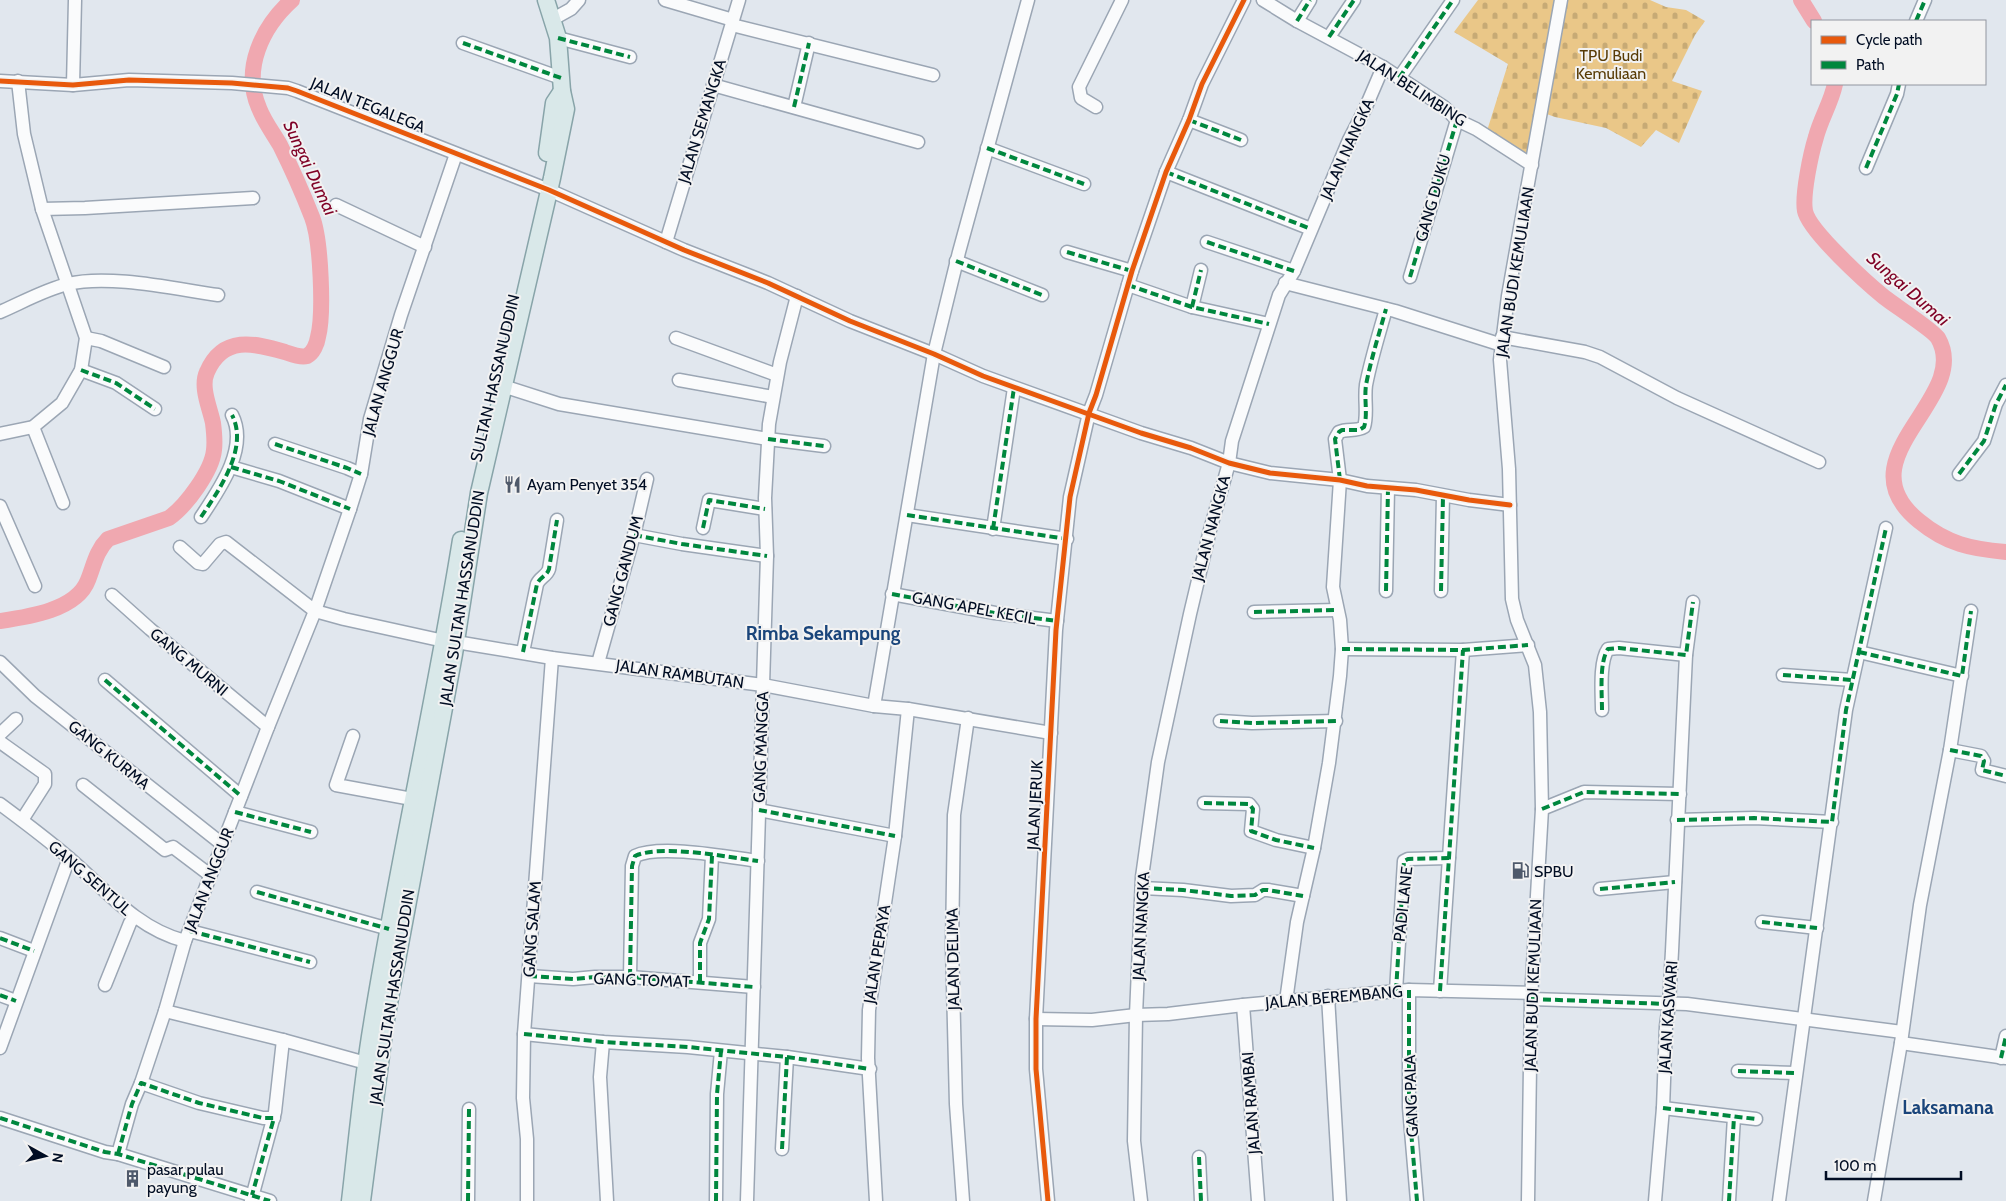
<svg xmlns="http://www.w3.org/2000/svg" width="2006" height="1201" font-family="Cabin,sans-serif">
<style>
.cemetery{fill:url(#cemetery-stones)}
.lines{fill:none;stroke-linecap:round;stroke-linejoin:round}
.river{stroke:#f0a8b0;stroke-width:16}
.minor-casing{stroke:#9ba6b4;stroke-width:15}
.major-casing{stroke:#88a4a9;stroke-width:19}
.minor{stroke:#fafbfc;stroke-width:12}
.major{stroke:#d9e8e9;stroke-width:16}
.quiet{stroke:#00873e;stroke-width:4;stroke-dasharray:8 4;stroke-linecap:butt}
.cycleway-casing{stroke:#f2f2f2;stroke-width:8}
.cycleway{stroke:#e8590c;stroke-width:5}
.labels{text-anchor:middle;dominant-baseline:central;stroke-width:4;stroke-linejoin:round;paint-order:stroke}
.park-label{font-size:16px;fill:#583b05;stroke:#f2f2f2}
.street-label{font-size:16px;fill:#010d23;stroke:#f2f2f2}
.poi-label{font-size:16px;fill:#010d23;stroke:#f2f2f2;text-anchor:start}
.water-label{font-size:18px;font-style:italic;fill:#7f0025;stroke:#f2f2f2}
.quarter-label{font-size:19px;font-weight:bold;fill:#1a457b;stroke:#f2f2f2}
</style>
<defs>
<pattern id="cemetery-stones" width="16" height="16" patternUnits="userSpaceOnUse" patternTransform="scale(1.25)"><rect width="16" height="16" fill="#eac788"/><path d="M2 7V4a2 2 0 0 1 4 0v3zM10 15v-3a2 2 0 0 1 4 0v3z" fill="#c7aa75"/></pattern>
</defs>
<rect width="100%" height="100%" fill="#e1e7ee"/>
<path class="cemetery" d="M1478,0H1650L1666,7L1686,10L1705,21L1695,35L1672,81L1702,91L1679,143L1656,130L1641,147L1606,128L1555,117L1541,112L1532,160L1486,134L1508,64L1454,32Z"/>
<g class="lines">
<g class="river">
<path d="M1801,0L1814,21"/>
<path d="M1835,84C1831,103 1821,118 1816,137C1811,153 1802,195 1805,211C1809,231 1867,283 1884,297C1894,305 1933,330 1938,338C1973,399 1840,457 1919,521C1947,544 1971,549 2006,552"/>
<path d="M0,621C28,617 77,610 88,580C94,565 96,551 108,539L169,518C186,506 212,471 214,450C215,442 214,431 213,423C210,408 200,387 207,372C223,335 254,343 285,352C291,354 300,358 307,356C313,353 317,344 318,337C324,314 321,240 312,217C303,194 291,167 280,145C273,133 264,121 259,108C242,69 262,27 292,0"/>
</g>
<defs>
<g id="minor">
<path d="M665,0L733,20"/>
<path d="M1263,0L1297,21L1383,67L1444,107L1457,120L1476,129L1532,165"/>
<path d="M553,19L571,9L579,0"/>
<path d="M1297,21L1310,0"/>
<path d="M1916,21L1925,0"/>
<path d="M732,25L933,75"/>
<path d="M1329,37L1354,0"/>
<path d="M558,38L630,57"/>
<path d="M463,43L561,78"/>
<path d="M1399,78L1453,0"/>
<path d="M0,81L73,85L129,80L232,83L288,88L297,91L549,190L684,250L768,283L850,321L934,354L983,376L1141,433L1191,448L1229,463L1270,473L1340,480L1367,486L1416,490L1469,500L1510,505"/>
<path d="M73,85L75,0"/>
<path d="M713,85L918,142"/>
<path d="M794,107L809,43"/>
<path d="M1096,107L1081,98L1079,87L1122,0"/>
<path d="M1189,120L1241,140"/>
<path d="M987,148L1084,184"/>
<path d="M1866,168L1897,94L1899,84"/>
<path d="M1166,172L1311,229"/>
<path d="M336,205L425,247"/>
<path d="M42,209L85,208L253,198"/>
<path d="M666,242L739,0"/>
<path d="M1207,242L1294,271"/>
<path d="M1067,252L1132,271"/>
<path d="M956,261L1042,295"/>
<path d="M1410,277L1457,120"/>
<path d="M1285,283L1395,311L1502,345"/>
<path d="M1128,285L1192,307L1269,324"/>
<path d="M1192,307L1201,270"/>
<path d="M0,312C21,303 46,289 68,284C109,274 175,289 218,295"/>
<path d="M1502,337L1585,352L1600,357L1677,398L1819,462"/>
<path d="M86,338L101,341L164,367"/>
<path d="M676,338L777,375"/>
<path d="M81,370L116,383L155,409"/>
<path d="M679,380L773,397"/>
<path d="M503,386L559,404L768,439L824,446"/>
<path d="M33,427L63,503"/>
<path d="M0,434L33,427L62,403L81,370L86,338L42,209L24,134L18,81"/>
<path d="M275,444L347,468L361,474"/>
<path d="M231,467L279,481L350,509"/>
<path d="M1959,474L1984,441L1996,404L2006,385"/>
<path d="M0,506L35,586"/>
<path d="M907,515L1067,539"/>
<path d="M201,517C219,490 249,448 232,415"/>
<path d="M703,528L709,500L765,509"/>
<path d="M993,529L1014,388"/>
<path d="M634,535L682,544L767,556"/>
<path d="M180,547L198,563L203,564L220,544L226,542L315,611L344,619L444,641"/>
<path d="M1386,591L1388,488"/>
<path d="M1441,591L1443,496"/>
<path d="M892,594L995,613L1057,621"/>
<path d="M112,595L150,629L268,727"/>
<path d="M1254,612L1337,610"/>
<path d="M456,642L552,658L763,685L874,706L908,709L1051,733"/>
<path d="M1342,649L1463,650L1528,645"/>
<path d="M523,652L537,584C540,577 547,576 549,569L557,520"/>
<path d="M1859,652L1962,676"/>
<path d="M0,662L35,696L222,844"/>
<path d="M598,663L634,535L647,479"/>
<path d="M1783,675L1852,680"/>
<path d="M105,680L241,796"/>
<path d="M874,706L934,354L959,252L1028,0"/>
<path d="M1602,710C1602,694 1599,662 1608,649L1619,648L1686,655"/>
<path d="M1220,721L1252,723L1336,721"/>
<path d="M0,734L16,719"/>
<path d="M353,736L336,785L412,799"/>
<path d="M0,742L45,774V784L22,820"/>
<path d="M1950,750L1981,756L1984,761L1982,770L2006,776"/>
<path d="M83,785L165,850L173,847L210,875"/>
<path d="M1204,803L1249,804L1253,809L1251,831L1276,840L1314,848"/>
<path d="M0,804C23,821 47,839 69,858C106,890 137,929 185,941"/>
<path d="M1542,809L1584,792L1680,794"/>
<path d="M759,810L895,836"/>
<path d="M235,812L311,832"/>
<path d="M1677,820L1754,818L1832,822"/>
<path d="M1142,888L1183,890L1231,896L1255,895L1263,890H1268L1303,896"/>
<path d="M1600,889L1675,882"/>
<path d="M257,892L389,929"/>
<path d="M1762,922L1817,928"/>
<path d="M190,931L310,962"/>
<path d="M0,938L34,951"/>
<path d="M529,976L573,979L595,977H630L754,987"/>
<path d="M630,977L632,866L635,856C660,844 728,857 758,861"/>
<path d="M700,982V943L709,919L712,856"/>
<path d="M105,985L130,923L134,917"/>
<path d="M1409,990V1107L1417,1201"/>
<path d="M1396,991L1404,861L1408,859L1449,858"/>
<path d="M1440,991L1463,650"/>
<path d="M0,995L16,1001"/>
<path d="M1328,996L1340,1201"/>
<path d="M1531,999L1687,1004L1902,1032"/>
<path d="M1286,1001L1297,922L1314,848L1329,763L1340,676L1342,649L1340,620L1333,587L1340,480L1335,439L1339,432C1347,428 1356,432 1364,427C1368,415 1364,399 1366,385C1371,359 1379,334 1386,309"/>
<path d="M1243,1005L1258,1201"/>
<path d="M165,1011L283,1040L366,1063"/>
<path d="M1036,1019L1092,1020L1136,1015L1168,1014L1243,1005L1409,990L1532,993"/>
<path d="M524,1034L603,1042L688,1047L787,1057L870,1069"/>
<path d="M603,1042L600,1077L607,1201"/>
<path d="M1901,1043L2006,1058"/>
<path d="M0,1048L69,858"/>
<path d="M2001,1058L2006,1036"/>
<path d="M1738,1071L1795,1073"/>
<path d="M141,1083L199,1103L263,1118H274"/>
<path d="M1663,1108L1756,1119"/>
<path d="M0,1118L105,1152L118,1154L270,1201"/>
<path d="M782,1149L787,1057"/>
<path d="M118,1154L132,1104L141,1083L165,1011L185,941L268,727L315,611L350,509L361,474L370,419L401,315L456,154"/>
<path d="M1199,1157L1201,1201"/>
<path d="M251,1201L275,1112L283,1040"/>
<path d="M468,1201L469,1109"/>
<path d="M527,1201V1139L523,1098L524,1034L552,658"/>
<path d="M716,1201L717,1094L721,1051"/>
<path d="M747,1201L767,556L765,498L769,424L780,362L797,296"/>
<path d="M876,1201L868,1058L869,1010L895,836L908,709"/>
<path d="M963,1201L956,1104L952,946L954,815L968,718"/>
<path d="M1048,1201L1036,1069V1019L1056,630L1070,497L1089,413L1096,395L1132,271L1166,172L1189,120L1202,84L1244,0"/>
<path d="M1141,1201L1134,1141L1136,1015L1142,877L1158,762L1190,614L1210,530L1229,463L1232,441L1279,295L1294,271L1349,140L1365,109L1383,67"/>
<path d="M1528,1201L1531,999L1542,809L1540,712L1535,665L1517,620L1512,599L1509,469L1500,360L1508,296L1520,228L1561,0"/>
<path d="M1655,1201L1663,1108L1666,1026L1669,1004L1672,951L1686,655L1693,602"/>
<path d="M1729,1201L1734,1117"/>
<path d="M1779,1201L1846,710L1886,528"/>
<path d="M1874,1201L1901,1043L1920,905L1950,750L1971,611"/>
</g>
<g id="major">
<path d="M547,153L554,103L562,91"/>
<path d="M350,1201C357,1142 362,1083 372,1024C398,862 435,702 461,540"/>
<path d="M362,1201L385,1025L454,654L479,493L552,178L566,109L562,91L558,38L546,0"/>
</g>
</defs>
<use href="#minor" class="minor-casing"/>
<use href="#major" class="major-casing"/>
<use href="#minor" class="minor"/>
<use href="#major" class="major"/>
<g class="quiet">
<path d="M1297,21L1310,0"/>
<path d="M1916,21L1925,0"/>
<path d="M1329,37L1354,0"/>
<path d="M558,38L630,57"/>
<path d="M463,43L561,78"/>
<path d="M1399,78L1453,0"/>
<path d="M794,107L809,43"/>
<path d="M1189,120L1241,140"/>
<path d="M987,148L1084,184"/>
<path d="M1866,168L1897,94L1899,84"/>
<path d="M1166,172L1311,229"/>
<path d="M1207,242L1294,271"/>
<path d="M1067,252L1132,271"/>
<path d="M956,261L1042,295"/>
<path d="M1410,277L1457,120"/>
<path d="M1128,285L1192,307L1269,324"/>
<path d="M1192,307L1201,270"/>
<path d="M81,370L116,383L155,409"/>
<path d="M768,439L824,446"/>
<path d="M275,444L347,468L361,474"/>
<path d="M231,467L279,481L350,509"/>
<path d="M1959,474L1984,441L1996,404L2006,385"/>
<path d="M1340,480L1335,439L1339,432L1342,430H1359L1364,427C1368,415 1364,399 1366,385C1371,359 1379,334 1386,309"/>
<path d="M907,515L1067,539"/>
<path d="M201,517C219,490 249,448 232,415"/>
<path d="M703,528L709,500L765,509"/>
<path d="M993,529L1014,388"/>
<path d="M634,535L682,544L767,556"/>
<path d="M1386,591L1388,488"/>
<path d="M1441,591L1443,496"/>
<path d="M892,594L995,613L1057,621"/>
<path d="M1254,612L1337,610"/>
<path d="M1342,649L1463,650L1528,645"/>
<path d="M523,652L537,584C540,577 547,576 549,569L557,520"/>
<path d="M1859,652L1962,676L1971,611"/>
<path d="M1783,675L1852,680"/>
<path d="M105,680L241,796"/>
<path d="M1602,710C1602,694 1599,662 1608,649L1619,648L1686,655L1693,602"/>
<path d="M1220,721L1252,723L1336,721"/>
<path d="M1950,750L1981,756L1984,761L1982,770L2006,776"/>
<path d="M1204,803L1249,804L1253,809L1251,831L1276,840L1314,848"/>
<path d="M1542,809L1584,792L1680,794"/>
<path d="M759,810L895,836"/>
<path d="M235,812L311,832"/>
<path d="M1677,820L1754,818L1832,822L1846,710L1886,528"/>
<path d="M1142,888L1183,890L1231,896L1255,895L1263,890H1268L1303,896"/>
<path d="M1600,889L1675,882"/>
<path d="M257,892L389,929"/>
<path d="M1762,922L1817,928"/>
<path d="M190,931L310,962"/>
<path d="M0,938L34,951"/>
<path d="M529,976L573,979L595,977H630L754,987"/>
<path d="M630,977L632,866L635,856C660,844 728,857 758,861"/>
<path d="M700,982V943L709,919L712,856"/>
<path d="M1409,990V1107L1417,1201"/>
<path d="M1396,991L1404,861L1408,859L1449,858"/>
<path d="M1440,991L1463,650"/>
<path d="M0,995L16,1001"/>
<path d="M1531,999L1669,1004"/>
<path d="M524,1034L603,1042L688,1047L787,1057L870,1069"/>
<path d="M2001,1058L2006,1036"/>
<path d="M1738,1071L1795,1073"/>
<path d="M1663,1108L1756,1119"/>
<path d="M0,1118L105,1152L118,1154L270,1201"/>
<path d="M782,1149L787,1057"/>
<path d="M118,1154L132,1104L141,1083L199,1103L263,1118H274L252,1195"/>
<path d="M1199,1157L1201,1201"/>
<path d="M468,1201L469,1109"/>
<path d="M716,1201L717,1094L721,1051"/>
<path d="M1729,1201L1734,1117"/>
</g>
<defs>
<g id="cycleway">
<path d="M0,81L73,85L129,80L232,83L288,88L297,91L549,190L684,250L768,283L850,321L934,354L983,376L1141,433L1191,448L1229,463L1270,473L1340,480L1367,486L1416,490L1469,500L1510,505"/>
<path d="M1048,1201L1036,1069V1019L1056,630L1070,497L1089,413L1096,395L1132,271L1166,172L1189,120L1202,84L1244,0"/>
</g>
</defs>
<use href="#cycleway" class="cycleway-casing"/>
<use href="#cycleway" class="cycleway"/>
</g>
<defs>
<symbol id="restaurant-bare" viewBox="-9 -9 18 18"><path d="M-5-6h1v4h1v-4h1v4h1v-4h1v5L-1.5 .5V6h-2V.5L-5-1ZM5-6V6H3V1.5H1.5Q1.5-4 5-6Z" fill="#4f596a" stroke="#f2f2f2" stroke-width="2.5" paint-order="stroke"/></symbol>
<symbol id="fuel-bare" viewBox="-9 -9 18 18"><path d="M-5.5-6h7V0h2V4h1.3V-2.5L3-4.5l.8-.8L6-3V5H2.5V1h-1V6h-7ZM-4.2-4.7v3.2H.2V-4.7Z" fill="#4f596a" stroke="#f2f2f2" stroke-width="2.5" paint-order="stroke"/></symbol>
<symbol id="building-bare" viewBox="-9 -9 18 18"><path d="M-4-6H4V6H1V3H-1V6H-4ZM-2.5-4.3h1.7v1.8h-1.7ZM.8-4.3h1.7v1.8H.8ZM-2.5-1h1.7V.8h-1.7ZM.8-1h1.7V.8H.8Z" fill="#4f596a" stroke="#f2f2f2" stroke-width="2.5" paint-order="stroke"/></symbol>
</defs>
<g fill-rule="evenodd">
<use href="#restaurant-bare" x="500" y="472" width="25" height="25"/>
<use href="#fuel-bare" x="1508" y="858" width="25" height="25"/>
<use href="#building-bare" x="120" y="1166" width="25" height="25"/>
</g>
<g class="labels">
<g class="park-label">
<text x="1611" y="55">TPU Budi<tspan x="1611" dy="18">Kemuliaan</tspan></text>
</g>
<g class="street-label">
<text transform="translate(1412 88) rotate(33)">JALAN BELIMBING</text>
<text transform="translate(368 105) rotate(22)">JALAN TEGALEGA</text>
<text transform="translate(702 121) rotate(-73)">JALAN SEMANGKA</text>
<text transform="translate(1347 149) rotate(-66)">JALAN NANGKA</text>
<text transform="translate(1433 198) rotate(-74)">GANG DUKU</text>
<text transform="translate(1515 272) rotate(-81)">JALAN BUDI KEMULIAAN</text>
<text transform="translate(495 378) rotate(-77)">SULTAN HASSANUDDIN</text>
<text transform="translate(383 382) rotate(-74)">JALAN ANGGUR</text>
<text transform="translate(1211 528) rotate(-75)">JALAN NANGKA</text>
<text transform="translate(623 571) rotate(-75)">GANG GANDUM</text>
<text transform="translate(462 598) rotate(-81)">JALAN SULTAN HASSANUDDIN</text>
<text transform="translate(974 608) rotate(10)">GANG APEL KECIL</text>
<text transform="translate(189 662) rotate(40)">GANG MURNI</text>
<text transform="translate(680 674) rotate(8)">JALAN RAMBUTAN</text>
<text transform="translate(761 747) rotate(-88)">GANG MANGGA</text>
<text transform="translate(109 755) rotate(39)">GANG KURMA</text>
<text transform="translate(1035 805) rotate(-87)">JALAN JERUK</text>
<text transform="translate(90 878) rotate(41)">GANG SENTUL</text>
<text transform="translate(209 880) rotate(-69)">JALAN ANGGUR</text>
<text transform="translate(1403 904) rotate(-84)">PADI LANE</text>
<text transform="translate(1141 926) rotate(-87)">JALAN NANGKA</text>
<text transform="translate(532 929) rotate(-86)">GANG SALAM</text>
<text transform="translate(877 954) rotate(-81)">JALAN PEPAYA</text>
<text transform="translate(953 959) rotate(-91)">JALAN DELIMA</text>
<text transform="translate(642 980) rotate(2)">GANG TOMAT</text>
<text transform="translate(1533 985) rotate(-88)">JALAN BUDI KEMULIAAN</text>
<text transform="translate(392 997) rotate(-81)">JALAN SULTAN HASSANUDDIN</text>
<text transform="translate(1334 997) rotate(-5)">JALAN BEREMBANG</text>
<text transform="translate(1668 1017) rotate(-86)">JALAN KASWARI</text>
<text transform="translate(1411 1096) rotate(-92)">GANG PALA</text>
<text transform="translate(1251 1103) rotate(-94)">JALAN RAMBAI</text>
</g>
<g class="poi-label">
<text x="527" y="484">Ayam Penyet 354</text>
<text x="1534" y="871">SPBU</text>
<text x="147" y="1169">pasar pulau<tspan x="147" dy="18">payung</tspan></text>
</g>
<g class="water-label">
<text transform="translate(310 168) rotate(65)">Sungai Dumai</text>
<text transform="translate(1908 289) rotate(41)">Sungai Dumai</text>
</g>
<g class="quarter-label">
<text x="823" y="633">Rimba Sekampung</text>
<text x="1948" y="1107">Laksamana</text>
</g>
</g>
<rect x="1811" y="20" width="175" height="65" fill="#f2f2f2" stroke="#92969f"/>
<rect x="1821" y="36" width="25" height="8" fill="#e8590c" stroke="#92969f"/>
<text x="1856" y="45" font-size="15" fill="#010d23">Cycle path</text>
<rect x="1821" y="61" width="25" height="8" fill="#00873e" stroke="#92969f"/>
<text x="1856" y="70" font-size="15" fill="#010d23">Path</text>
<g transform="translate(45 1156) rotate(98)" stroke="#f2f2f2" stroke-width="4" paint-order="stroke">
<path d="M0-4L9 19L0 12L-9 19Z" fill="#010d23"/>
<text y="-8" font-size="14" font-weight="bold" text-anchor="middle" fill="#010d23">N</text>
</g>
<path d="M1826 1171v8h135v-8" fill="none" stroke="#010d23" stroke-width="2.5"/>
<text x="1834" y="1171" font-size="15" fill="#010d23" stroke="#f2f2f2" stroke-width="4" paint-order="stroke">100 m</text>
</svg>
